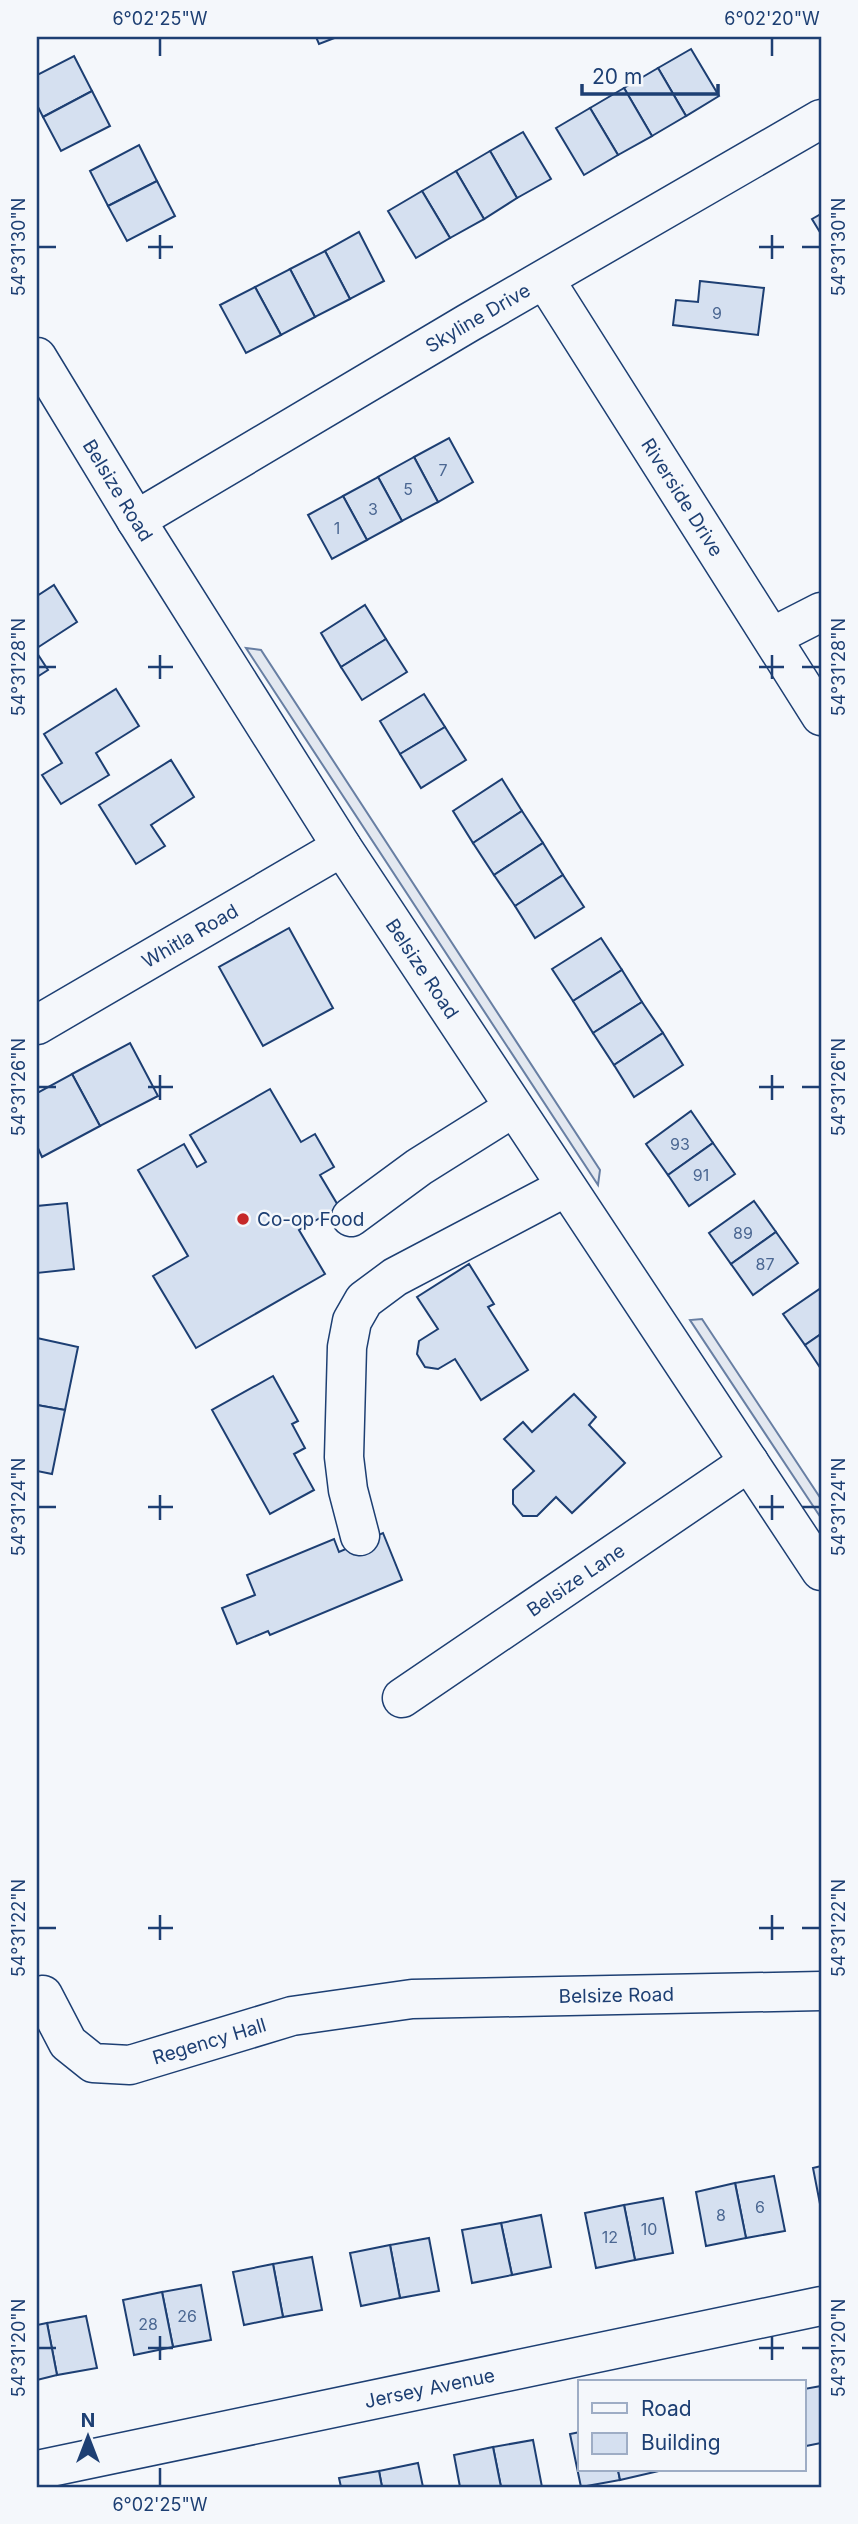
<svg xmlns="http://www.w3.org/2000/svg" width="858" height="2524" font-family="Inter,sans-serif">
<style>
.parking{fill:#e3e8f0;stroke:#687fa3;stroke-width:2}
.building{fill:#d5e0f0;stroke:#1d3f73;stroke-width:2}
.lines{fill:none;stroke-linecap:round;stroke-linejoin:round}
.minor-casing{stroke:#1d3f73;stroke-width:41}
.minor{stroke:#f4f7fb;stroke-width:38}
.ticks{fill:none;stroke:#1d3f73;stroke-width:2.5}
.poi-dot{fill:#c62828;stroke:#f4f7fb;stroke-width:2.5}
.labels{text-anchor:middle;dominant-baseline:central;stroke-width:5;stroke-linejoin:round;paint-order:stroke}
.number-label{font-size:16px;fill:#4b6792}
.street-label{font-size:19px;fill:#1d3f73;stroke:#f4f7fb}
.poi-label{font-size:19px;fill:#1d3f73;stroke:#f4f7fb;text-anchor:start}
.neatline{fill:none;stroke:#1d3f73;stroke-width:2.5}
.ticks-label{font-size:18px;text-anchor:middle;fill:#1d3f73}
</style>
<rect width="100%" height="100%" fill="#f4f7fb"/>
<g class="parking">
<path d="M246,648L261,650L600,1170L598,1185Z"/>
<path d="M702,1319L821,1499V1518L690,1320Z"/>
</g>
<g class="building">
<path d="M316,37H337L319,44Z"/>
<path d="M691,49L719,96L686,116L658,68Z"/>
<path d="M74,56L92,91L43,117L37,105V75Z"/>
<path d="M658,68L686,116L652,136L624,88Z"/>
<path d="M624,88L652,136L618,155L590,108Z"/>
<path d="M92,91L110,126L61,151L43,117Z"/>
<path d="M590,108L618,155L584,175L556,128Z"/>
<path d="M523,132L551,179L517,198L490,151Z"/>
<path d="M139,145L157,181L108,206L90,171Z"/>
<path d="M490,151L517,198L484,219L456,171Z"/>
<path d="M456,171L484,219L450,238L422,191Z"/>
<path d="M157,181L175,216L127,241L108,206Z"/>
<path d="M422,191L450,238L416,258L388,211Z"/>
<path d="M821,214V234L812,219Z"/>
<path d="M359,232L384,281L350,299L325,251Z"/>
<path d="M325,251L350,299L315,317L290,269Z"/>
<path d="M290,269L315,317L281,335L255,287Z"/>
<path d="M700,281L764,288L758,335L673,325L676,300L698,302Z"/>
<path d="M255,287L281,335L246,353L220,305Z"/>
<path d="M449,438L473,482L438,502L414,457Z"/>
<path d="M414,457L438,502L402,521L378,477Z"/>
<path d="M378,477L402,521L367,540L343,496Z"/>
<path d="M343,496L367,540L332,559L308,515Z"/>
<path d="M54,585L77,622L37,648V596Z"/>
<path d="M365,605L386,639L341,667L321,633Z"/>
<path d="M386,639L407,672L362,700L341,667Z"/>
<path d="M37,653L48,670L37,677Z"/>
<path d="M116,689L139,726L96,753L109,775L61,804L42,775L62,763L44,734Z"/>
<path d="M424,694L445,727L400,754L380,721Z"/>
<path d="M445,727L466,760L421,788L400,754Z"/>
<path d="M171,760L194,797L151,825L165,846L136,864L99,805Z"/>
<path d="M502,779L522,811L473,843L453,811Z"/>
<path d="M522,811L543,843L494,875L473,843Z"/>
<path d="M543,843L563,875L515,906L494,875Z"/>
<path d="M563,875L584,907L535,938L515,906Z"/>
<path d="M289,928L333,1008L263,1046L219,967Z"/>
<path d="M601,938L622,970L573,1001L552,969Z"/>
<path d="M622,970L642,1002L593,1033L573,1001Z"/>
<path d="M642,1002L663,1033L614,1065L593,1033Z"/>
<path d="M663,1033L683,1065L634,1097L614,1065Z"/>
<path d="M130,1043L158,1096L100,1126L72,1074Z"/>
<path d="M72,1074L100,1126L42,1157L37,1146V1093Z"/>
<path d="M270,1089L301,1142L315,1134L334,1167L320,1175L339,1207L299,1230L325,1274L196,1348L153,1276L188,1256L138,1170L184,1144L197,1167L206,1162L190,1135Z"/>
<path d="M691,1111L713,1143L668,1175L646,1144Z"/>
<path d="M713,1143L735,1174L689,1206L668,1175Z"/>
<path d="M754,1201L776,1232L731,1264L709,1233Z"/>
<path d="M67,1203L74,1269L37,1273V1206Z"/>
<path d="M776,1232L798,1263L753,1295L731,1264Z"/>
<path d="M469,1264L494,1304L488,1307L528,1370L481,1400L455,1359L438,1369L425,1367L417,1354L419,1341L438,1329L417,1297Z"/>
<path d="M821,1288V1334L805,1345L783,1314Z"/>
<path d="M821,1334V1369L805,1345Z"/>
<path d="M37,1338L78,1347L65,1410L37,1405Z"/>
<path d="M273,1376L298,1421L292,1424L305,1448L294,1454L314,1490L270,1514L212,1410Z"/>
<path d="M574,1394L596,1417L589,1425L625,1463L572,1513L556,1497L537,1516H523L513,1504V1490L534,1471L504,1439L523,1422L532,1432Z"/>
<path d="M37,1405L65,1410L52,1474L37,1471Z"/>
<path d="M383,1533L402,1580L270,1635L268,1631L237,1644L222,1608L255,1595L247,1575L334,1539L339,1552Z"/>
<path d="M821,2166V2209L813,2168Z"/>
<path d="M774,2176L785,2231L746,2238L735,2183Z"/>
<path d="M735,2183L746,2238L706,2246L696,2192Z"/>
<path d="M663,2198L673,2253L635,2260L624,2205Z"/>
<path d="M624,2205L635,2260L596,2268L585,2213Z"/>
<path d="M541,2215L551,2267L512,2275L501,2223Z"/>
<path d="M501,2223L512,2275L472,2283L462,2230Z"/>
<path d="M429,2238L439,2291L400,2298L390,2245Z"/>
<path d="M390,2245L400,2298L361,2306L350,2253Z"/>
<path d="M312,2257L322,2310L283,2317L273,2264Z"/>
<path d="M273,2264L283,2317L244,2325L233,2272Z"/>
<path d="M201,2285L211,2340L173,2347L162,2292Z"/>
<path d="M162,2292L173,2347L134,2355L123,2300Z"/>
<path d="M86,2316L97,2368L57,2375L47,2323Z"/>
<path d="M47,2323L57,2375L37,2380V2325Z"/>
<path d="M821,2386V2443L806,2446L804,2432V2389Z"/>
<path d="M580,2432V2470H618L620,2480L581,2487L570,2434Z"/>
<path d="M533,2440L542,2487H501L493,2447Z"/>
<path d="M493,2447L501,2487H460L454,2455Z"/>
<path d="M418,2463L423,2487H382L379,2471Z"/>
<path d="M618,2470H659V2471L620,2480Z"/>
<path d="M379,2471L382,2487H341L339,2478Z"/>
</g>
<g class="lines">
<defs>
<g id="minor">
<path id="s1" d="M545,280L821,716"/>
<path id="s2" d="M37,357L136,520L342,847L821,1571"/>
<path id="s3" d="M136,520L468,323L821,119"/>
<path d="M772,637L821,612"/>
<path id="s4" d="M37,1025L342,847"/>
<path d="M351,1217L419,1167L513,1108"/>
<path d="M360,1536L348,1490L344,1457L347,1347L352,1321L364,1300L395,1277L566,1187"/>
<path id="s5" d="M402,1698L749,1462"/>
<path id="s6" d="M43,1995L68,2043L93,2063L130,2065L292,2016L412,1999L821,1991"/>
<path id="s7" d="M37,2470L821,2306"/>
</g>
</defs>
<use href="#minor" class="minor-casing"/>
<use href="#minor" class="minor"/>
</g>
<path class="ticks" d="M160,38V56M772,38V56M160,235V259M772,235V259M38,247H56M148,247H173M759,247H784M802,247H820M160,655V679M772,655V679M38,667H56M148,667H173M759,667H784M802,667H820M160,1075V1100M772,1075V1100M38,1087H56M148,1087H173M759,1087H784M802,1087H820M160,1495V1520M772,1495V1520M38,1507H56M148,1507H173M759,1507H784M802,1507H820M160,1915V1940M772,1915V1940M38,1928H56M148,1928H173M759,1928H784M802,1928H820M160,2336V2360M772,2336V2360M38,2348H56M148,2348H173M759,2348H784M802,2348H820M160,2468V2486"/>
<circle class="poi-dot" cx="243" cy="1219" r="7"/>
<g class="labels">
<g class="number-label">
<text x="717" y="313">9</text>
<text x="443" y="470">7</text>
<text x="408" y="489">5</text>
<text x="373" y="509">3</text>
<text x="337" y="528">1</text>
<text x="680" y="1144">93</text>
<text x="701" y="1175">91</text>
<text x="743" y="1233">89</text>
<text x="765" y="1264">87</text>
<text x="760" y="2207">6</text>
<text x="721" y="2215">8</text>
<text x="649" y="2229">10</text>
<text x="610" y="2237">12</text>
<text x="187" y="2316">26</text>
<text x="148" y="2324">28</text>
</g>
<g class="street-label">
<text stroke="none"><textPath href="#s3" startOffset="397">Skyline Drive</textPath></text>
<text stroke="none"><textPath href="#s2" startOffset="156">Belsize Road</textPath></text>
<text stroke="none"><textPath href="#s1" startOffset="257">Riverside Drive</textPath></text>
<text stroke="none"><textPath href="#s4" startOffset="177">Whitla Road</textPath></text>
<text stroke="none"><textPath href="#s2" startOffset="723">Belsize Road</textPath></text>
<text stroke="none"><textPath href="#s5" startOffset="210">Belsize Lane</textPath></text>
<text stroke="none"><textPath href="#s6" startOffset="618">Belsize Road</textPath></text>
<text stroke="none"><textPath href="#s6" startOffset="206">Regency Hall</textPath></text>
<text stroke="none"><textPath href="#s7" startOffset="401">Jersey Avenue</textPath></text>
</g>
<g class="poi-label">
<text x="257" y="1219">Co-op Food</text>
</g>
</g>
<rect width="858" height="2524" fill="none" stroke="#f4f7fb" stroke-width="77"/>
<rect x="578" y="2380" width="228" height="91" fill="#f4f7fb" stroke="#9eadc5" stroke-width="2"/>
<rect x="592" y="2403" width="35" height="10" fill="#f4f7fb" stroke="#9eadc5" stroke-width="2"/>
<text x="641" y="2416" font-size="21" fill="#1d3f73">Road</text>
<rect x="592" y="2433" width="35" height="21" fill="#d5e0f0" stroke="#9eadc5" stroke-width="2"/>
<text x="641" y="2450" font-size="21" fill="#1d3f73">Building</text>
<g transform="translate(88 2437)" stroke="#f4f7fb" stroke-width="5" paint-order="stroke">
<path d="M0-5L12 26L0 18L-12 26Z" fill="#1d3f73"/>
<text y="-10" font-size="19" font-weight="bold" text-anchor="middle" fill="#1d3f73">N</text>
</g>
<path d="M582 84v10h136v-10" fill="none" stroke="#1d3f73" stroke-width="3.5"/>
<text x="592" y="84" font-size="21" fill="#1d3f73" stroke="#f4f7fb" stroke-width="5" paint-order="stroke">20 m</text>
<rect x="38" y="38" width="782" height="2448" class="neatline"/>
<g class="ticks-label">
<text x="160" y="25">6°02'25"W</text>
<text x="772" y="25">6°02'20"W</text>
<text transform="translate(19 247) rotate(-90)" y="6">54°31'30"N</text>
<text transform="translate(839 247) rotate(-90)" y="6">54°31'30"N</text>
<text transform="translate(19 667) rotate(-90)" y="6">54°31'28"N</text>
<text transform="translate(839 667) rotate(-90)" y="6">54°31'28"N</text>
<text transform="translate(19 1087) rotate(-90)" y="6">54°31'26"N</text>
<text transform="translate(839 1087) rotate(-90)" y="6">54°31'26"N</text>
<text transform="translate(19 1507) rotate(-90)" y="6">54°31'24"N</text>
<text transform="translate(839 1507) rotate(-90)" y="6">54°31'24"N</text>
<text transform="translate(19 1928) rotate(-90)" y="6">54°31'22"N</text>
<text transform="translate(839 1928) rotate(-90)" y="6">54°31'22"N</text>
<text transform="translate(19 2348) rotate(-90)" y="6">54°31'20"N</text>
<text transform="translate(839 2348) rotate(-90)" y="6">54°31'20"N</text>
<text x="160" y="2511">6°02'25"W</text>
</g>
</svg>
